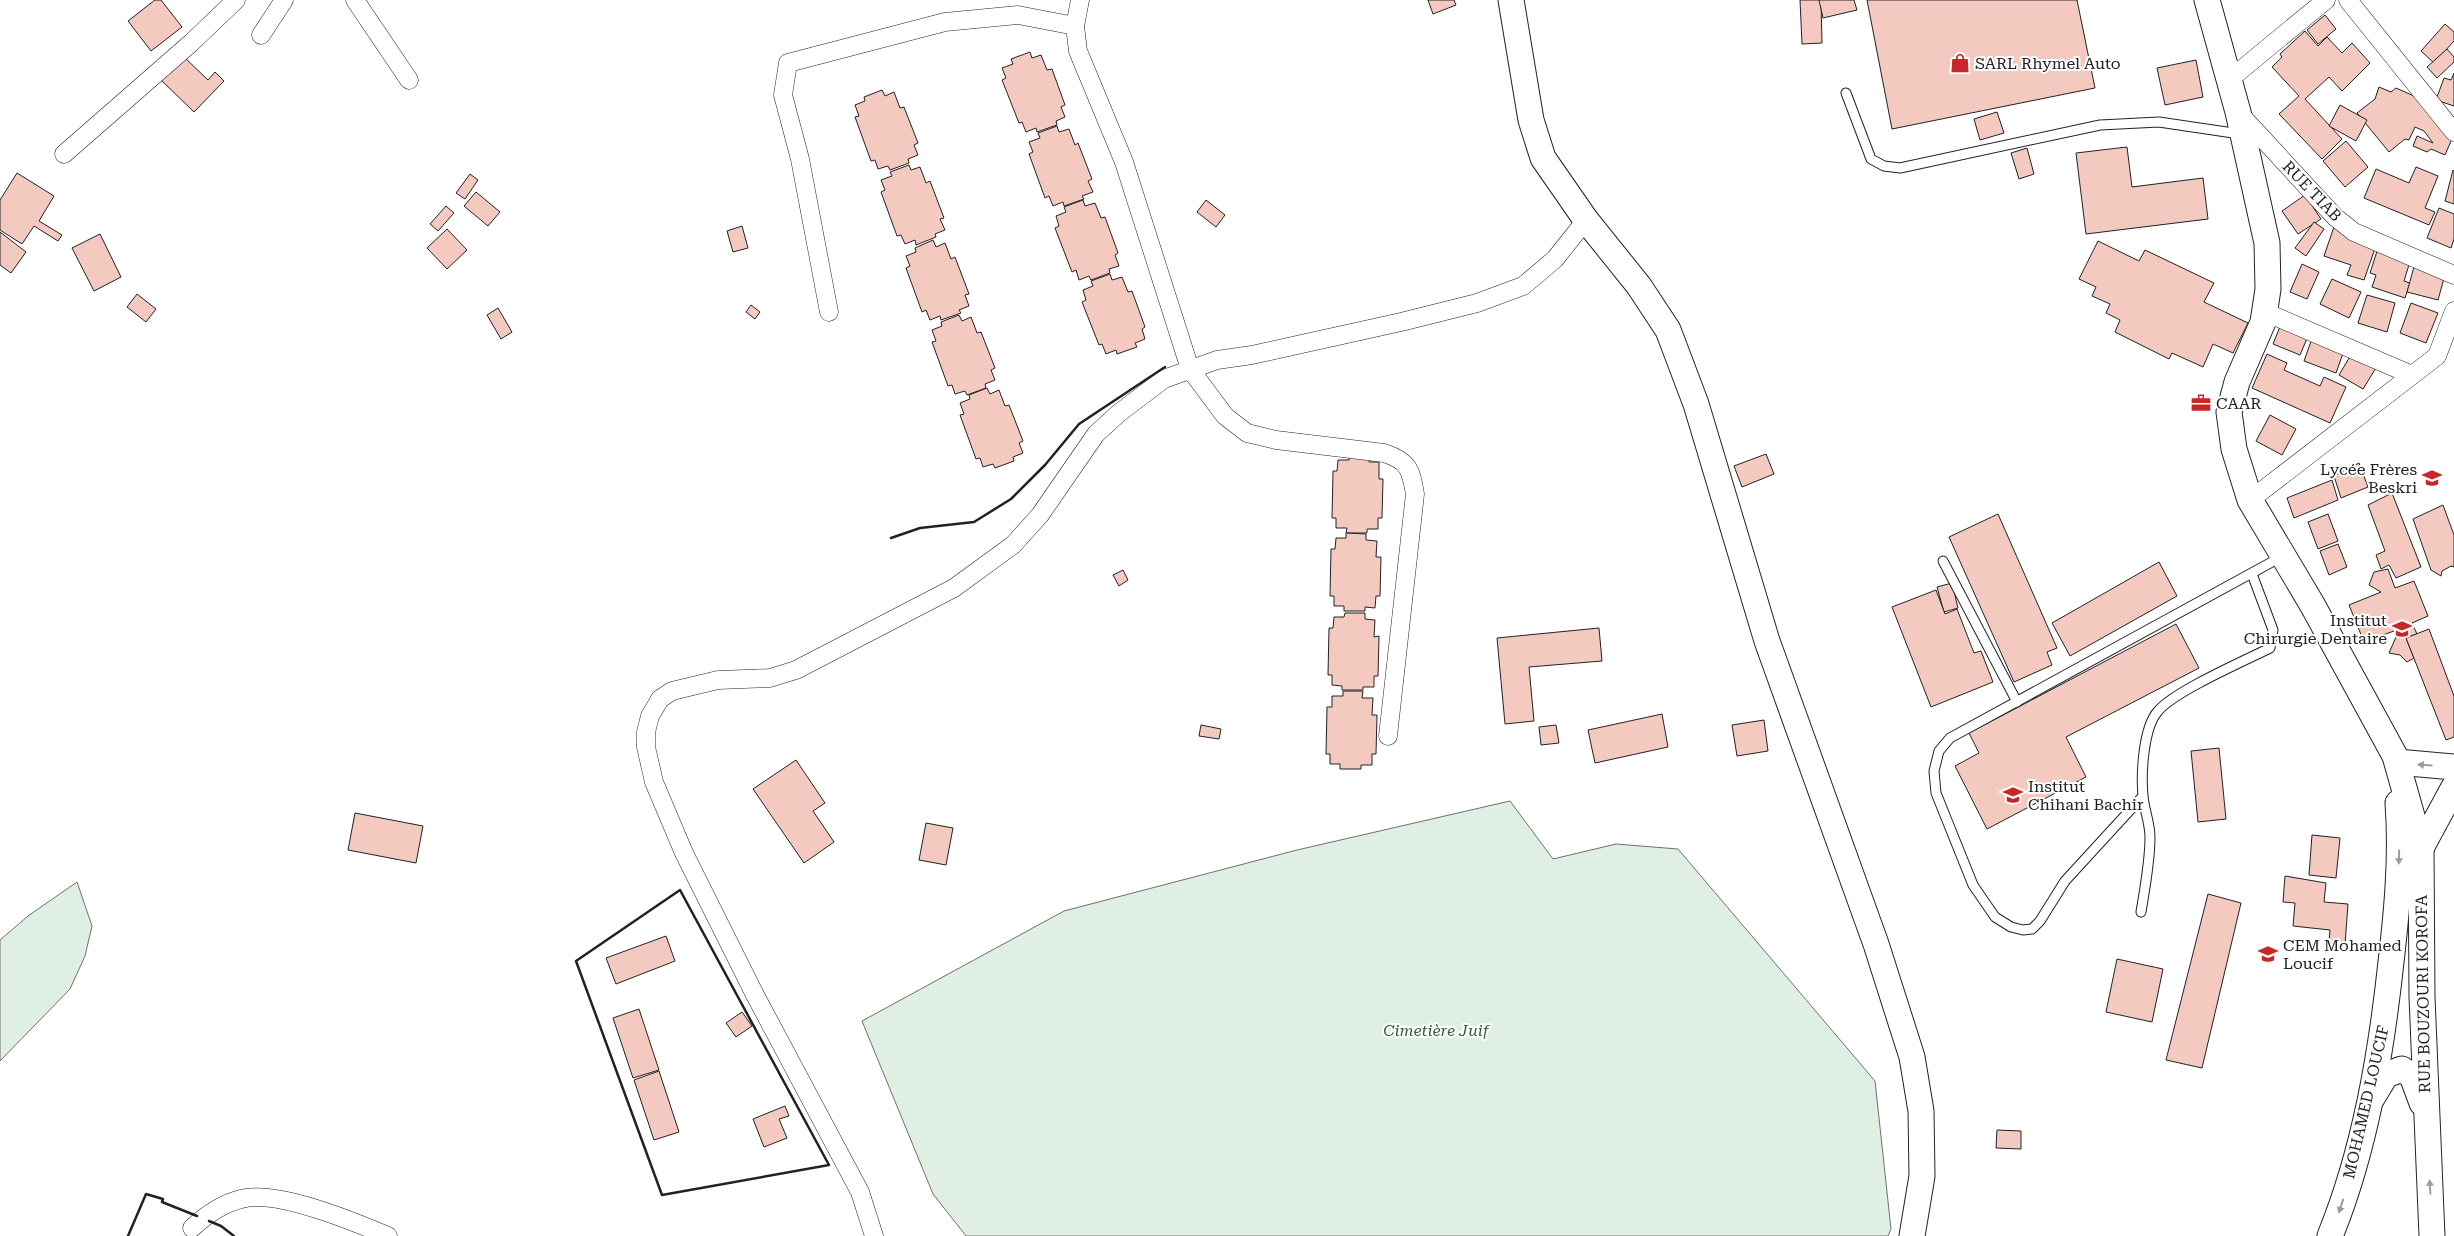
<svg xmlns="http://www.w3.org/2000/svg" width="2454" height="1236" font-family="'Roboto Serif',serif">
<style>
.green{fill:#e0efe3;stroke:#6f6f6f}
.building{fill:#f3c9c0;stroke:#222}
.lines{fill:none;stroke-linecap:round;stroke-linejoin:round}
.lane-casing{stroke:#222;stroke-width:11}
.street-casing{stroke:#222;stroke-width:19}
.secondary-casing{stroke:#222;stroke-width:27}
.lane{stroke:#fff;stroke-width:9}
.street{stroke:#fff;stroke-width:18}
.secondary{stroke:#fff;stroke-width:25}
.wall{stroke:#222;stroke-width:2.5}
.oneway{fill:#9c9c9c}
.labels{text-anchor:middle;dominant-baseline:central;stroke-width:4;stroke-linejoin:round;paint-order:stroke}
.poi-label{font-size:16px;fill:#222;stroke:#fff;text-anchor:start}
.street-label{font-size:16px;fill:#222;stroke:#fff}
.park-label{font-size:16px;font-style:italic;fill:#2f5e38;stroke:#fff}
</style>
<rect width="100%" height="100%" fill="#fff"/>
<g class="green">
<path d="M1510,801L1553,859L1616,844L1678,849L1875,1081L1891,1229L1888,1236H966L933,1194L862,1021L1064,911L1297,850Z"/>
<path d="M77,882L92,926L85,956L70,989L0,1061V940L28,916Z"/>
</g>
<g class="building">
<path d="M155,0H161L182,27L151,51L128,21Z"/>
<path d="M1428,0H1454L1456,5L1433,14Z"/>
<path d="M1800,0H1821L1822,43L1802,44Z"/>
<path d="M1819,0H1854L1857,10L1823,18Z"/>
<path d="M1867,0H2077L2095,88L1892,129Z"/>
<path d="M2325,15L2336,29L2318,44L2307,30Z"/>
<path d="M2445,24L2454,32V41L2434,63L2421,51Z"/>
<path d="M2305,31L2318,46L2327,37L2342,53L2352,43L2370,63L2342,91L2329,77L2305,99L2342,139L2322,159L2279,114L2299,96L2272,67L2282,57L2280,54Z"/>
<path d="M2447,49L2454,57V62L2437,78L2427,67Z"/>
<path d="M1030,52L1032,58L1041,55L1047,70L1052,69L1065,105L1061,107L1065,117L1056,121L1057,125L1037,132L1036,128L1026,132L1022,122L1019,123L1002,80L1006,78L1002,68L1013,64L1011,59Z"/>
<path d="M183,56L208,80L215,72L224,81L194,112L160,79Z"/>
<path d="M2196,60L2203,97L2165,105L2157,68Z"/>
<path d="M2454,73V106L2436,100L2444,78L2451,80Z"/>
<path d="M2379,87L2391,92L2396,88L2414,96L2454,134L2445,155L2431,149L2427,152L2413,146L2417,136L2433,143L2424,131L2415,127L2409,140L2405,139L2389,152L2357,113L2375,99Z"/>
<path d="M882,90L885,96L894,92L900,108L904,107L918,143L914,145L918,155L908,159L909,163L890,170L888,166L878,169L875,160L871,161L855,117L859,116L855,105L865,101L864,97Z"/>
<path d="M2340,105L2367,120L2356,141L2329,126Z"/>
<path d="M1997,112L2004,133L1980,140L1974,119Z"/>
<path d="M1057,126L1059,132L1069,129L1075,145L1078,143L1092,179L1088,181L1093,192L1082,196L1084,199L1064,206L1063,202L1053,206L1049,196L1045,198L1029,154L1033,152L1029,142L1040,138L1038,133Z"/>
<path d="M2346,141L2368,167L2345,187L2323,161Z"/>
<path d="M2127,147L2132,187L2203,178L2208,219L2086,234L2076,153Z"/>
<path d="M2027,148L2034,174L2019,179L2011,153Z"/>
<path d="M909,165L911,170L920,167L926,183L930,181L944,218L940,219L945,230L935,234L936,237L916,245L915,240L905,244L901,235L897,236L881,192L885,190L881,180L892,176L890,172Z"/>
<path d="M2416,167L2438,176L2425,208L2435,212L2429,225L2364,198L2376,169L2409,183Z"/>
<path d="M2453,170L2454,171V204L2445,201Z"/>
<path d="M17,173L54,196L39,221L62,235L58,241L34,226L22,244L0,230V200Z"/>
<path d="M470,174L478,180L465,199L456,193Z"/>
<path d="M476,192L500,212L488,226L464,206Z"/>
<path d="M2305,195L2321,219L2298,234L2282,211Z"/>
<path d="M1083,200L1085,206L1095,203L1101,218L1105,217L1118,253L1115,255L1119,266L1109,269L1110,273L1091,280L1089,276L1079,280L1076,270L1072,272L1055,228L1059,226L1056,216L1066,212L1064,207Z"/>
<path d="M1206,200L1225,215L1216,227L1197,212Z"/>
<path d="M446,206L454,213L438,231L430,224Z"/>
<path d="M2439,208L2454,214V239L2451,248L2427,238Z"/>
<path d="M2337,218L2378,240L2364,280L2347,275L2351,265L2324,256Z"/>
<path d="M2314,222L2324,229L2306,256L2295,248Z"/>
<path d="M742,226L748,248L733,252L727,231Z"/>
<path d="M447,229L467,250L447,269L427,248Z"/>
<path d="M0,232L26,252L11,273L0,265Z"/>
<path d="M100,234L121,277L94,291L72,248Z"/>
<path d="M933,240L936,247L945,243L951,259L955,257L969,294L965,295L969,306L959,310L961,313L941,320L940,316L930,320L926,310L922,312L906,268L910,266L906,256L916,252L915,248Z"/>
<path d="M2098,241L2139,261L2145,250L2214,283L2204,302L2248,323L2233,353L2213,344L2203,367L2172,353L2169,359L2115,332L2120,320L2106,313L2110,304L2092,296L2096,287L2079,279Z"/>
<path d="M2379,245L2412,255L2404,281L2410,283L2405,298L2372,287L2376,275L2370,273Z"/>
<path d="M2415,263L2446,271L2438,300L2407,292Z"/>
<path d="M2302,264L2319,272L2307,299L2290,292Z"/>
<path d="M1110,274L1112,280L1122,277L1128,292L1132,291L1145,327L1142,329L1145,339L1135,343L1137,347L1117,354L1116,350L1106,354L1102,344L1099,345L1082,302L1086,300L1083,290L1093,286L1091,281Z"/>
<path d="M2332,279L2361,292L2349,318L2320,304Z"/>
<path d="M137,294L156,309L146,322L127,307Z"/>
<path d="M2367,295L2395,303L2387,332L2358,323Z"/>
<path d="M2411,303L2438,313L2426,343L2400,333Z"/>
<path d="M751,305L760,312L755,319L746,312Z"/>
<path d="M498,308L512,332L501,339L487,315Z"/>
<path d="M959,315L962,321L971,317L977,333L981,332L995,368L991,370L995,380L985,384L986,388L967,395L965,391L955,394L952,385L948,386L932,342L936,341L932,330L942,326L941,322Z"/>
<path d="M2284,317L2311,329L2300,355L2273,344Z"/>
<path d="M2314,333L2346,345L2336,373L2304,361Z"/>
<path d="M2355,348L2379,363L2363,389L2339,375Z"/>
<path d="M2267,354L2287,363L2284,370L2320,386L2324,377L2346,387L2330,423L2252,388Z"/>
<path d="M987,388L990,394L999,390L1005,406L1009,405L1023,441L1019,443L1023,453L1013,457L1014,461L995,468L993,464L983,467L980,458L976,459L960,415L964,414L960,403L970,399L969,395Z"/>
<path d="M2270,415L2296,429L2282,455L2256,441Z"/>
<path d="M1766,454L1774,474L1742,487L1734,466Z"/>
<path d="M1349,455H1369V462H1379V479H1383L1382,518H1378V529H1367V533H1346L1347,528H1336V518H1332L1333,471H1337L1338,460H1349Z"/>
<path d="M2359,463L2368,487L2341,498L2334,476Z"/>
<path d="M2332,480L2338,500L2294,518L2287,498Z"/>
<path d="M2392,493L2421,567L2396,578L2389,565L2381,569L2376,555L2385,551L2368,505Z"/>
<path d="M2443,505L2454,535V567L2451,566L2442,571L2441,576L2431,570L2413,519Z"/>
<path d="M1998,514L2057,648L2047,652L2052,665L2014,682L1949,537Z"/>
<path d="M2328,514L2338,541L2318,549L2308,522Z"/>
<path d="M1346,533L1366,534V540L1377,541L1376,557H1381L1380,596H1376L1375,608L1365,607V611H1344V606H1334V596H1330L1331,549H1335L1336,538H1346Z"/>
<path d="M2338,544L2347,567L2329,575L2320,551Z"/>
<path d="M2159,562L2177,596L2070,656L2052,623Z"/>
<path d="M2388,569L2395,588L2414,581L2428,616L2412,623L2417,634L2406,638L2414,658L2407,662L2400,655L2389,653L2396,637L2394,631L2364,642L2349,605L2381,592L2369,585L2374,572Z"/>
<path d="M1123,570L1128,580L1119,586L1113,575Z"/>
<path d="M1952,583L1958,608L1944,612L1937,587Z"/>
<path d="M1936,590L1945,614L1957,609L1974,653L1981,651L1993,682L1931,707L1892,607Z"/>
<path d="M1345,613H1365V619L1375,620L1374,637L1379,636L1378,676H1374V687H1363V690H1342V686L1332,685V675H1328L1329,628H1333L1334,617H1344Z"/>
<path d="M2176,624L2199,668L2066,737L2086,777L1987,829L1955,766L1979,753L1969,733Z"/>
<path d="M1599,628L1602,661L1529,667L1534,721L1505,724L1497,638Z"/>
<path d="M2429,629L2454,696V737L2446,740L2406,638Z"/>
<path d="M1343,691H1363L1362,698H1373L1372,715H1377L1376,754H1372V765H1361V769H1340V764H1330V754H1326L1327,707H1332V696H1343Z"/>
<path d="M1662,714L1668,747L1595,763L1588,730Z"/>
<path d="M1764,720L1768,751L1737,756L1732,725Z"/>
<path d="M1201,725L1221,729L1219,739L1199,736Z"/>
<path d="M1556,725L1559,743L1541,745L1539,727Z"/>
<path d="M2219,748L2226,819L2198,822L2191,751Z"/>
<path d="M796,760L825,803L813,811L834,842L804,863L753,789Z"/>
<path d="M355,813L423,826L416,863L348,850Z"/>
<path d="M926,823L953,828L946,865L919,860Z"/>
<path d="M2312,835L2340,838L2336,878L2309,875Z"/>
<path d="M2285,876L2326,883L2324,902L2348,904L2345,945L2329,943L2330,930L2293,926L2295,903L2283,902Z"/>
<path d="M2208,894L2241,903L2202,1068L2166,1060Z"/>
<path d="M666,936L675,961L616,984L606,958Z"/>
<path d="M2117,959L2163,969L2152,1022L2106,1012Z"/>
<path d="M639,1009L659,1070L633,1078L613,1018Z"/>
<path d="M742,1012L752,1026L736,1037L726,1023Z"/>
<path d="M659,1071L679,1132L654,1140L634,1080Z"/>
<path d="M785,1106L789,1116L779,1119L787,1138L764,1147L753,1119Z"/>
<path d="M1997,1130L2021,1131V1149L1996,1148Z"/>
</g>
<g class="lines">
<defs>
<g id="lane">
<path d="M1846,93L1871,159L1884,166L1900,168L2100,125L2159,122L2240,134"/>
<path d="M1943,561L2017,702"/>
<path d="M2143,796L2065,881L2040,921L2032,929L2023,930L2011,927L1995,917L1973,885L1936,793L1934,771L1939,751L1950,738L2281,557"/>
<path d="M2141,912C2145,887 2150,862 2150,837C2150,823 2144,809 2143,796C2141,774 2143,728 2158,711C2175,691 2244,661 2270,648L2273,630L2252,574"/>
</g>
<g id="street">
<path d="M355,0L409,80"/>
<path d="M1080,0L1075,26L1078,51L1124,162L1190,369L1225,416L1247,433L1276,440L1384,453C1409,461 1411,470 1415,494L1388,736"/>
<path d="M2348,0L2454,132"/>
<path d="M261,35L284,0"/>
<path d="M2230,79L2326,0"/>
<path d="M2239,113L2335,217L2354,232L2454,275"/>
<path d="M64,154L191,43L236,0"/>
<path d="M829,312L800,159L783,95L788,63L945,22L1018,15L1075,26"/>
<path d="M2265,312L2412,375"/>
<path d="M2250,500L2437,356L2454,311"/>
<path d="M192,1228C206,1215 221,1204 241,1199C276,1189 355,1222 388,1236"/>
<path d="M874,1236L860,1192L754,993L684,853L654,782L646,747V732L650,716L660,699L672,691L718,680L770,678L796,670L954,588L1013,545L1040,515L1096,434L1119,413L1164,379L1217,360L1252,355L1401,322L1477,303L1523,286L1555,259L1586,220"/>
</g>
<g id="secondary">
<path d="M1511,0L1531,120L1543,158L1586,220L1639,286L1668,330L1696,404L1767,641L1876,944L1912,1057L1921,1111L1922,1176L1912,1236"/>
<path d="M2207,0L2238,112L2267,243L2268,289L2263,322L2237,382L2229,412L2234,449L2250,500L2313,606L2395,756L2421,848L2422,997L2432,1236"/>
<path d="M2397,762L2454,767"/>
<path d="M2421,848L2454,787"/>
<path d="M2372,1098L2386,1075L2402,1069L2412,1076L2422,1103"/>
<path d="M2330,1236C2365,1150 2381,1055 2391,962C2397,910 2402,856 2398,803"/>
</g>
</defs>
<use href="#lane" class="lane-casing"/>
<use href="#street" class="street-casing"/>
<use href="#secondary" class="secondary-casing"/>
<use href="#lane" class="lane"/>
<use href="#street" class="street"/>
<use href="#secondary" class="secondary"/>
<g class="wall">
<path d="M891,538L920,528L974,522L1011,499L1045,465L1079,424L1165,367"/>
<path d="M680,890L829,1165L662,1195L576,961Z"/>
<path d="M209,1221L221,1226L234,1236"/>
<path d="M128,1236L146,1194L163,1199L162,1202L197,1216"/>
</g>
</g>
<defs><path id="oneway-solid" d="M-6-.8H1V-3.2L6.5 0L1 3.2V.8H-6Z" transform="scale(1.25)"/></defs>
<g class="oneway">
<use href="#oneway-solid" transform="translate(2425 765) rotate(-176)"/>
<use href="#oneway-solid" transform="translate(2399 857) rotate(91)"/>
<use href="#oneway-solid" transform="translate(2430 1187) rotate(-93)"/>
<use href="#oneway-solid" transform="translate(2341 1206) rotate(108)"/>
</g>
<defs>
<symbol id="shop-bare" viewBox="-9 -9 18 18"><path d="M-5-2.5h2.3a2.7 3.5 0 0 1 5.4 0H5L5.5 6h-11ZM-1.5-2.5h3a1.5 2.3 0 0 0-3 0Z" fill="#c62828" stroke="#fff" stroke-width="2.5" paint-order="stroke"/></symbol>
<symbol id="office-bare" viewBox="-9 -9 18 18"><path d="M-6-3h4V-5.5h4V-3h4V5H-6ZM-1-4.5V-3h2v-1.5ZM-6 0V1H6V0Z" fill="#c62828" stroke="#fff" stroke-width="2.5" paint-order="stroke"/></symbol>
<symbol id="school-bare" viewBox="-9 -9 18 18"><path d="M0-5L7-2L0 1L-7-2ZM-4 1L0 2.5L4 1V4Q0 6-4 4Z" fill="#c62828" stroke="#fff" stroke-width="2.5" paint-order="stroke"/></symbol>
<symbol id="university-bare" viewBox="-9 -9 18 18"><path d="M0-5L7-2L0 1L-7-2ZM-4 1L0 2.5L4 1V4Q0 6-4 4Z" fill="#c62828" stroke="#fff" stroke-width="2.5" paint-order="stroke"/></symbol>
</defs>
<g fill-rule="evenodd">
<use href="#shop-bare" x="1946" y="49" width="28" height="28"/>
<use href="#office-bare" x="2187" y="389" width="28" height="28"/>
<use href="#school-bare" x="2418" y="464" width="28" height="28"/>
<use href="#university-bare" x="2388" y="615" width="28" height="28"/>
<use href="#university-bare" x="1999" y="781" width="28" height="28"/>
<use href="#school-bare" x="2254" y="940" width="28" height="28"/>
</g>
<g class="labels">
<g class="poi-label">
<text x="1975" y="63">SARL Rhymel Auto</text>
<text x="2216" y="403">CAAR</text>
<text x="2417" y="469" text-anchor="end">Lycée Frères<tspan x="2417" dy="18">Beskri</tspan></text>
<text x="2387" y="620" text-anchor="end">Institut<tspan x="2387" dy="18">Chirurgie Dentaire</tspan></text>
<text x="2028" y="786">Institut<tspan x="2028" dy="18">Chihani Bachir</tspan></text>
<text x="2283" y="945">CEM Mohamed<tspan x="2283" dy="18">Loucif</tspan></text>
</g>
<g class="street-label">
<text transform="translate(2312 191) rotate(46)">RUE TIAB</text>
<text transform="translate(2423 994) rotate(-91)">RUE BOUZOURI KOROFA</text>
<text transform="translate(2366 1102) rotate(-77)">MOHAMED LOUCIF</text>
</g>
<g class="park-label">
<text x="1436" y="1030">Cimetière Juif</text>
</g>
</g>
</svg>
